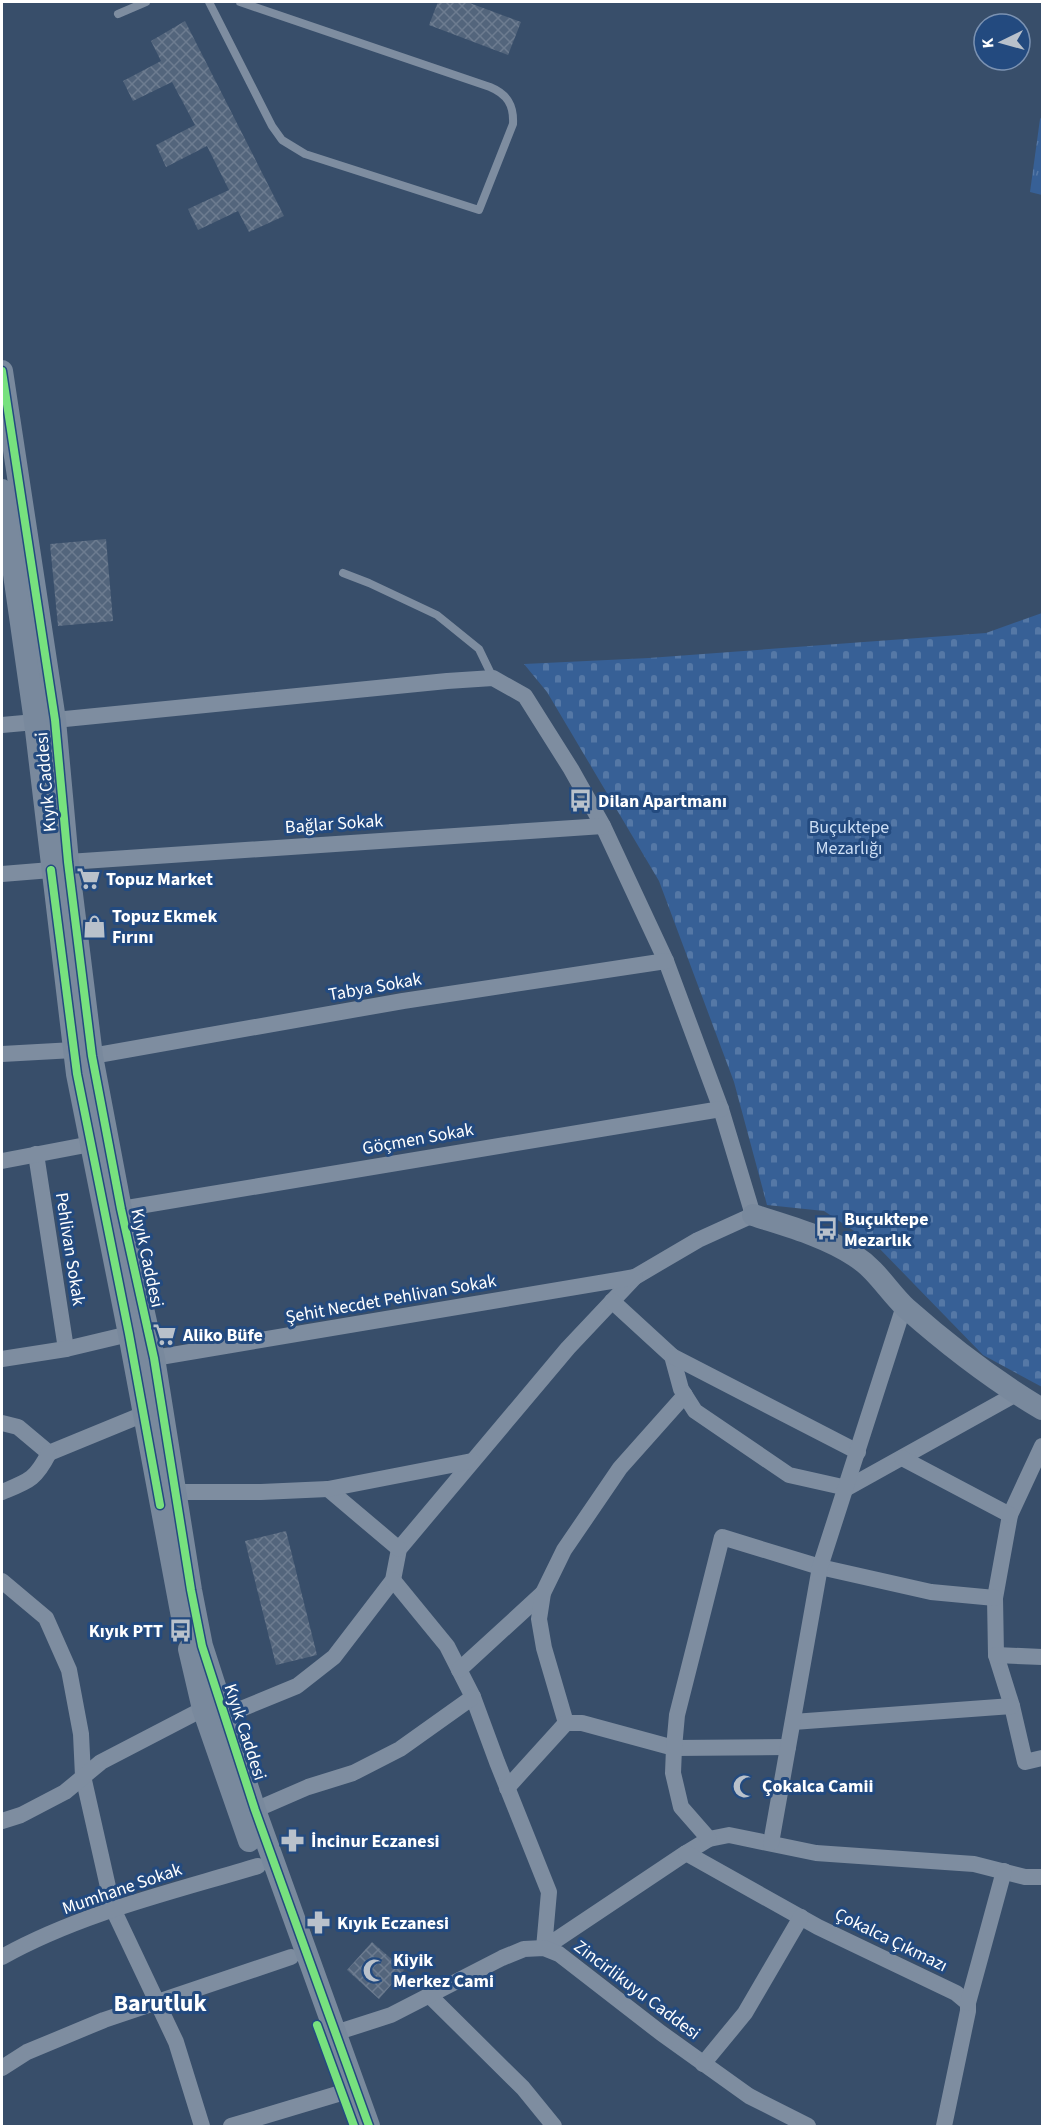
<svg xmlns="http://www.w3.org/2000/svg" width="1044" height="2128" font-family="'Source Sans 3',sans-serif">
<style>
.grass{fill:url(#grass-tufts)}
.cemetery{fill:url(#cemetery-stones)}
.building{fill:url(#building-cross-hatch)}
.lines{fill:none;stroke-linecap:round;stroke-linejoin:round}
.lane{stroke:#7e8da0;stroke-width:8}
.street{stroke:#7e8da0;stroke-width:16}
.secondary{stroke:#79899d;stroke-width:22}
.cycleway-casing{stroke:#234a7f;stroke-width:11}
.cycleway{stroke:#77e17e;stroke-width:8}
.labels{text-anchor:middle;dominant-baseline:central;stroke-width:6;stroke-linejoin:round;paint-order:stroke}
.street-label{font-size:18px;fill:#fff;stroke:#234a7f}
.poi-label{font-size:18px;font-weight:bold;fill:#fff;stroke:#234a7f;text-anchor:start}
.park-label{font-size:18px;fill:#ccdef5;stroke:#234a7f}
.district-label{font-size:24px;font-weight:bold;fill:#fff;stroke:#234a7f}
</style>
<defs>
<pattern id="grass-tufts" width="24" height="20" patternUnits="userSpaceOnUse" patternTransform="scale(1.5)"><rect width="24" height="20" fill="#376096"/><path d="M3 7l-1-3M5 7V3M7 7l1-3M15 17l-1-3M17 17v-4M19 17l1-3" fill="none" stroke="#5578a6"/></pattern>
<pattern id="cemetery-stones" width="16" height="16" patternUnits="userSpaceOnUse" patternTransform="scale(1.5)"><rect width="16" height="16" fill="#376096"/><path d="M2 7V4a2 2 0 0 1 4 0v3zM10 15v-3a2 2 0 0 1 4 0v3z" fill="#5578a6"/></pattern>
<pattern id="building-cross-hatch" width="8" height="8" patternUnits="userSpaceOnUse" patternTransform="scale(1.5)"><rect width="8" height="8" fill="#53657c"/><path d="M0 0l8 8M0 8l8-8" fill="none" stroke="#6d7c90"/></pattern>
</defs>
<rect width="100%" height="100%" fill="#384e6a"/>
<path class="grass" d="M1042,116V195L1030,192L1040,119Z"/>
<path class="cemetery" d="M1042,613V1387L983,1355L877,1246L824,1211L767,1205L734,1082L659,881L547,692L524,664L649,658L986,633Z"/>
<g class="building">
<path d="M438,2H467L521,22L508,55L429,25Z"/>
<path d="M185,21L284,216L249,232L238,211L198,230L188,209L229,190L207,146L166,167L156,145L195,125L172,82L133,101L123,81L161,61L151,41Z"/>
<path d="M106,539L113,621L58,626L50,544Z"/>
<path d="M286,1531L317,1655L276,1665L245,1541Z"/>
<path d="M372,1942L404,1970L379,1999L347,1970Z"/>
</g>
<g class="lines">
<g class="lane">
<path d="M209,2L272,126L282,140L305,154L479,210L513,124C514,105 507,94 490,87L240,2"/>
<path d="M118,14L146,2"/>
<path d="M343,573L369,583L437,615L479,649L493,678"/>
</g>
<g class="street">
<path d="M55,720L447,681L493,678L525,696L571,769L603,826L666,961L721,1109L753,1215L698,1240L635,1277L568,1348L399,1549L393,1580L334,1657L297,1686L224,1716"/>
<path d="M2,725L35,722"/>
<path d="M68,862L603,826"/>
<path d="M2,874L51,870"/>
<path d="M2,1054L74,1050"/>
<path d="M92,1056L403,1001L666,961"/>
<path d="M36,1154L66,1349"/>
<path d="M2,1161L91,1144"/>
<path d="M121,1209L721,1109"/>
<path d="M612,1301L672,1356L681,1389L695,1411L789,1475L847,1488L1016,1394"/>
<path d="M672,1356L858,1452"/>
<path d="M154,1358L635,1277"/>
<path d="M2,1359L66,1349L129,1334"/>
<path d="M2,1423L18,1427L49,1453L144,1414"/>
<path d="M1042,1446L1010,1515L995,1598L996,1655L1012,1706L1025,1762L1042,1758"/>
<path d="M902,1458L1010,1515"/>
<path d="M328,1489L399,1549"/>
<path d="M2,1492C29,1481 35,1480 49,1453"/>
<path d="M175,1492H261L328,1489L472,1461"/>
<path d="M393,1580L447,1646L473,1697L497,1762L549,1892L544,1948L686,1853L709,1839L729,1835L816,1853L974,1864L1025,1877H1042"/>
<path d="M2,1581L46,1618L69,1670L81,1734L83,1776L113,1909L176,2042L202,2126"/>
<path d="M996,1655L1042,1657"/>
<path d="M459,1670L543,1593"/>
<path d="M793,1722L1012,1706"/>
<path d="M566,1723L544,1648L539,1619L543,1593L564,1550L620,1468L685,1395"/>
<path d="M507,1788L566,1723H582L674,1748L788,1747"/>
<path d="M255,1810L308,1787L353,1773L400,1749L473,1697"/>
<path d="M2,1821L21,1815L65,1792L101,1762L203,1709"/>
<path d="M709,1839L681,1807L673,1773L674,1748L677,1715L722,1537L820,1567L931,1592L995,1598"/>
<path d="M771,1843L820,1567L904,1306"/>
<path d="M686,1853L818,1927L956,1993L968,2003V2011L944,2126"/>
<path d="M2,1957C81,1913 172,1892 258,1866"/>
<path d="M429,1995L523,2088L554,2126"/>
<path d="M968,2003L1004,1871"/>
<path d="M335,2033L391,2015L502,1958L524,1949L544,1948L559,1954L661,2033L749,2096L808,2126"/>
<path d="M703,2064L745,2013L801,1917"/>
<path d="M2,2068L27,2052L104,2020L291,1957"/>
<path d="M231,2126L341,2093"/>
</g>
<g class="secondary">
<path d="M2,371L55,720L68,862L92,1056L121,1209L154,1358L191,1590L202,1646L255,1810L369,2126"/>
<path d="M2,490L35,722L77,1074L129,1334L182,1617"/>
<path d="M753,1215C787,1226 825,1236 855,1256C877,1270 888,1291 906,1308C949,1346 993,1380 1042,1409"/>
<path d="M189,1649L203,1709L249,1841"/>
</g>
<defs>
<g id="cycleway">
<path d="M2,371L55,720L68,862L92,1056L121,1209L154,1358L191,1590L202,1646L255,1810L369,2126"/>
<path d="M51,870L77,1074L129,1334L160,1505"/>
<path d="M317,2025L354,2126"/>
</g>
</defs>
<use href="#cycleway" class="cycleway-casing"/>
<use href="#cycleway" class="cycleway"/>
</g>
<defs>
<symbol id="bus-bare" viewBox="-9 -9 18 18"><path d="M-5-6H5V4H4V6H2V4H-2V6H-4V4H-5ZM-3.5-4V0h7V-4ZM-3.5 1.2v1.5H-2V1.2ZM2 1.2v1.5H3.5V1.2Z" fill="#b9c1cb" stroke="#234a7f" stroke-width="2.5" paint-order="stroke"/></symbol>
<symbol id="supermarket-bare" viewBox="-9 -9 18 18"><path d="M-6-5.5h2.5l.6 2H6L4.5 2H-2.5L-4.4-4H-6ZM-1.5 3.2a1.3 1.3 0 1 0 .1 0ZM3 3.2a1.3 1.3 0 1 0 .1 0Z" fill="#b9c1cb" stroke="#234a7f" stroke-width="2.5" paint-order="stroke"/></symbol>
<symbol id="shop-bare" viewBox="-9 -9 18 18"><path d="M-5-2.5h2.3a2.7 3.5 0 0 1 5.4 0H5L5.5 6h-11ZM-1.5-2.5h3a1.5 2.3 0 0 0-3 0Z" fill="#b9c1cb" stroke="#234a7f" stroke-width="2.5" paint-order="stroke"/></symbol>
<symbol id="mosque-bare" viewBox="-9 -9 18 18"><path d="M3.5-4.9A6 6 0 1 0 3.5 4.9A5 5 0 1 1 3.5-4.9Z" fill="#b9c1cb" stroke="#234a7f" stroke-width="2.5" paint-order="stroke"/></symbol>
<symbol id="pharmacy-bare" viewBox="-9 -9 18 18"><path d="M-2-6h4v4h4v4h-4v4h-4v-4h-4v-4h4Z" fill="#b9c1cb" stroke="#234a7f" stroke-width="2.5" paint-order="stroke"/></symbol>
</defs>
<g fill-rule="evenodd">
<use href="#bus-bare" x="564" y="784" width="33" height="33"/>
<use href="#supermarket-bare" x="72" y="862" width="33" height="33"/>
<use href="#shop-bare" x="78" y="910" width="33" height="33"/>
<use href="#bus-bare" x="810" y="1212" width="33" height="33"/>
<use href="#supermarket-bare" x="148" y="1318" width="33" height="33"/>
<use href="#bus-bare" x="164" y="1614" width="33" height="33"/>
<use href="#mosque-bare" x="728" y="1770" width="33" height="33"/>
<use href="#pharmacy-bare" x="276" y="1824" width="33" height="33"/>
<use href="#pharmacy-bare" x="302" y="1906" width="33" height="33"/>
<use href="#mosque-bare" x="358" y="1954" width="33" height="33"/>
</g>
<g class="labels">
<g class="street-label">
<text transform="translate(46 782) rotate(-95)">Kıyık Caddesi</text>
<text transform="translate(334 824) rotate(-4)">Bağlar Sokak</text>
<text transform="translate(375 987) rotate(-10)">Tabya Sokak</text>
<text transform="translate(418 1139) rotate(-10)">Göçmen Sokak</text>
<text transform="translate(70 1249) rotate(81)">Pehlivan Sokak</text>
<text transform="translate(147 1258) rotate(78)">Kıyık Caddesi</text>
<text transform="translate(391 1299) rotate(-10)">Şehit Necdet Pehlivan Sokak</text>
<text transform="translate(245 1732) rotate(72)">Kıyık Caddesi</text>
<text transform="translate(122 1889) rotate(-19)">Mumhane Sokak</text>
<text transform="translate(891 1940) rotate(26)">Çokalca Çıkmazı</text>
<text transform="translate(637 1990) rotate(37)">Zincirlikuyu Caddesi</text>
</g>
<g class="poi-label">
<text x="598" y="801">Dilan Apartmanı</text>
<text x="106" y="879">Topuz Market</text>
<text x="112" y="916">Topuz Ekmek<tspan x="112" dy="21">Fırını</tspan></text>
<text x="844" y="1219">Buçuktepe<tspan x="844" dy="21">Mezarlık</tspan></text>
<text x="183" y="1335">Aliko Büfe</text>
<text x="163" y="1631" text-anchor="end">Kıyık PTT</text>
<text x="762" y="1786">Çokalca Camii</text>
<text x="311" y="1841">İncinur Eczanesi</text>
<text x="337" y="1923">Kıyık Eczanesi</text>
<text x="393" y="1960">Kiyik<tspan x="393" dy="21">Merkez Cami</tspan></text>
</g>
<g class="park-label">
<text x="849" y="827">Buçuktepe<tspan x="849" dy="21">Mezarlığı</tspan></text>
</g>
<g class="district-label">
<text x="160" y="2003">Barutluk</text>
</g>
</g>
<rect width="1044" height="2128" fill="none" stroke="#ffffff" stroke-width="6"/>
<g transform="translate(1002 42) rotate(265)"><circle r="28" fill="#234a7f" stroke="#7b92b2" stroke-width="1.5"/>
<path d="M0-4.5L10 22L0 15L-10 22Z" fill="#b9c1cb"/>
<text y="-9" font-size="16" font-weight="bold" text-anchor="middle" fill="#ffffff">K</text>
</g>
</svg>
